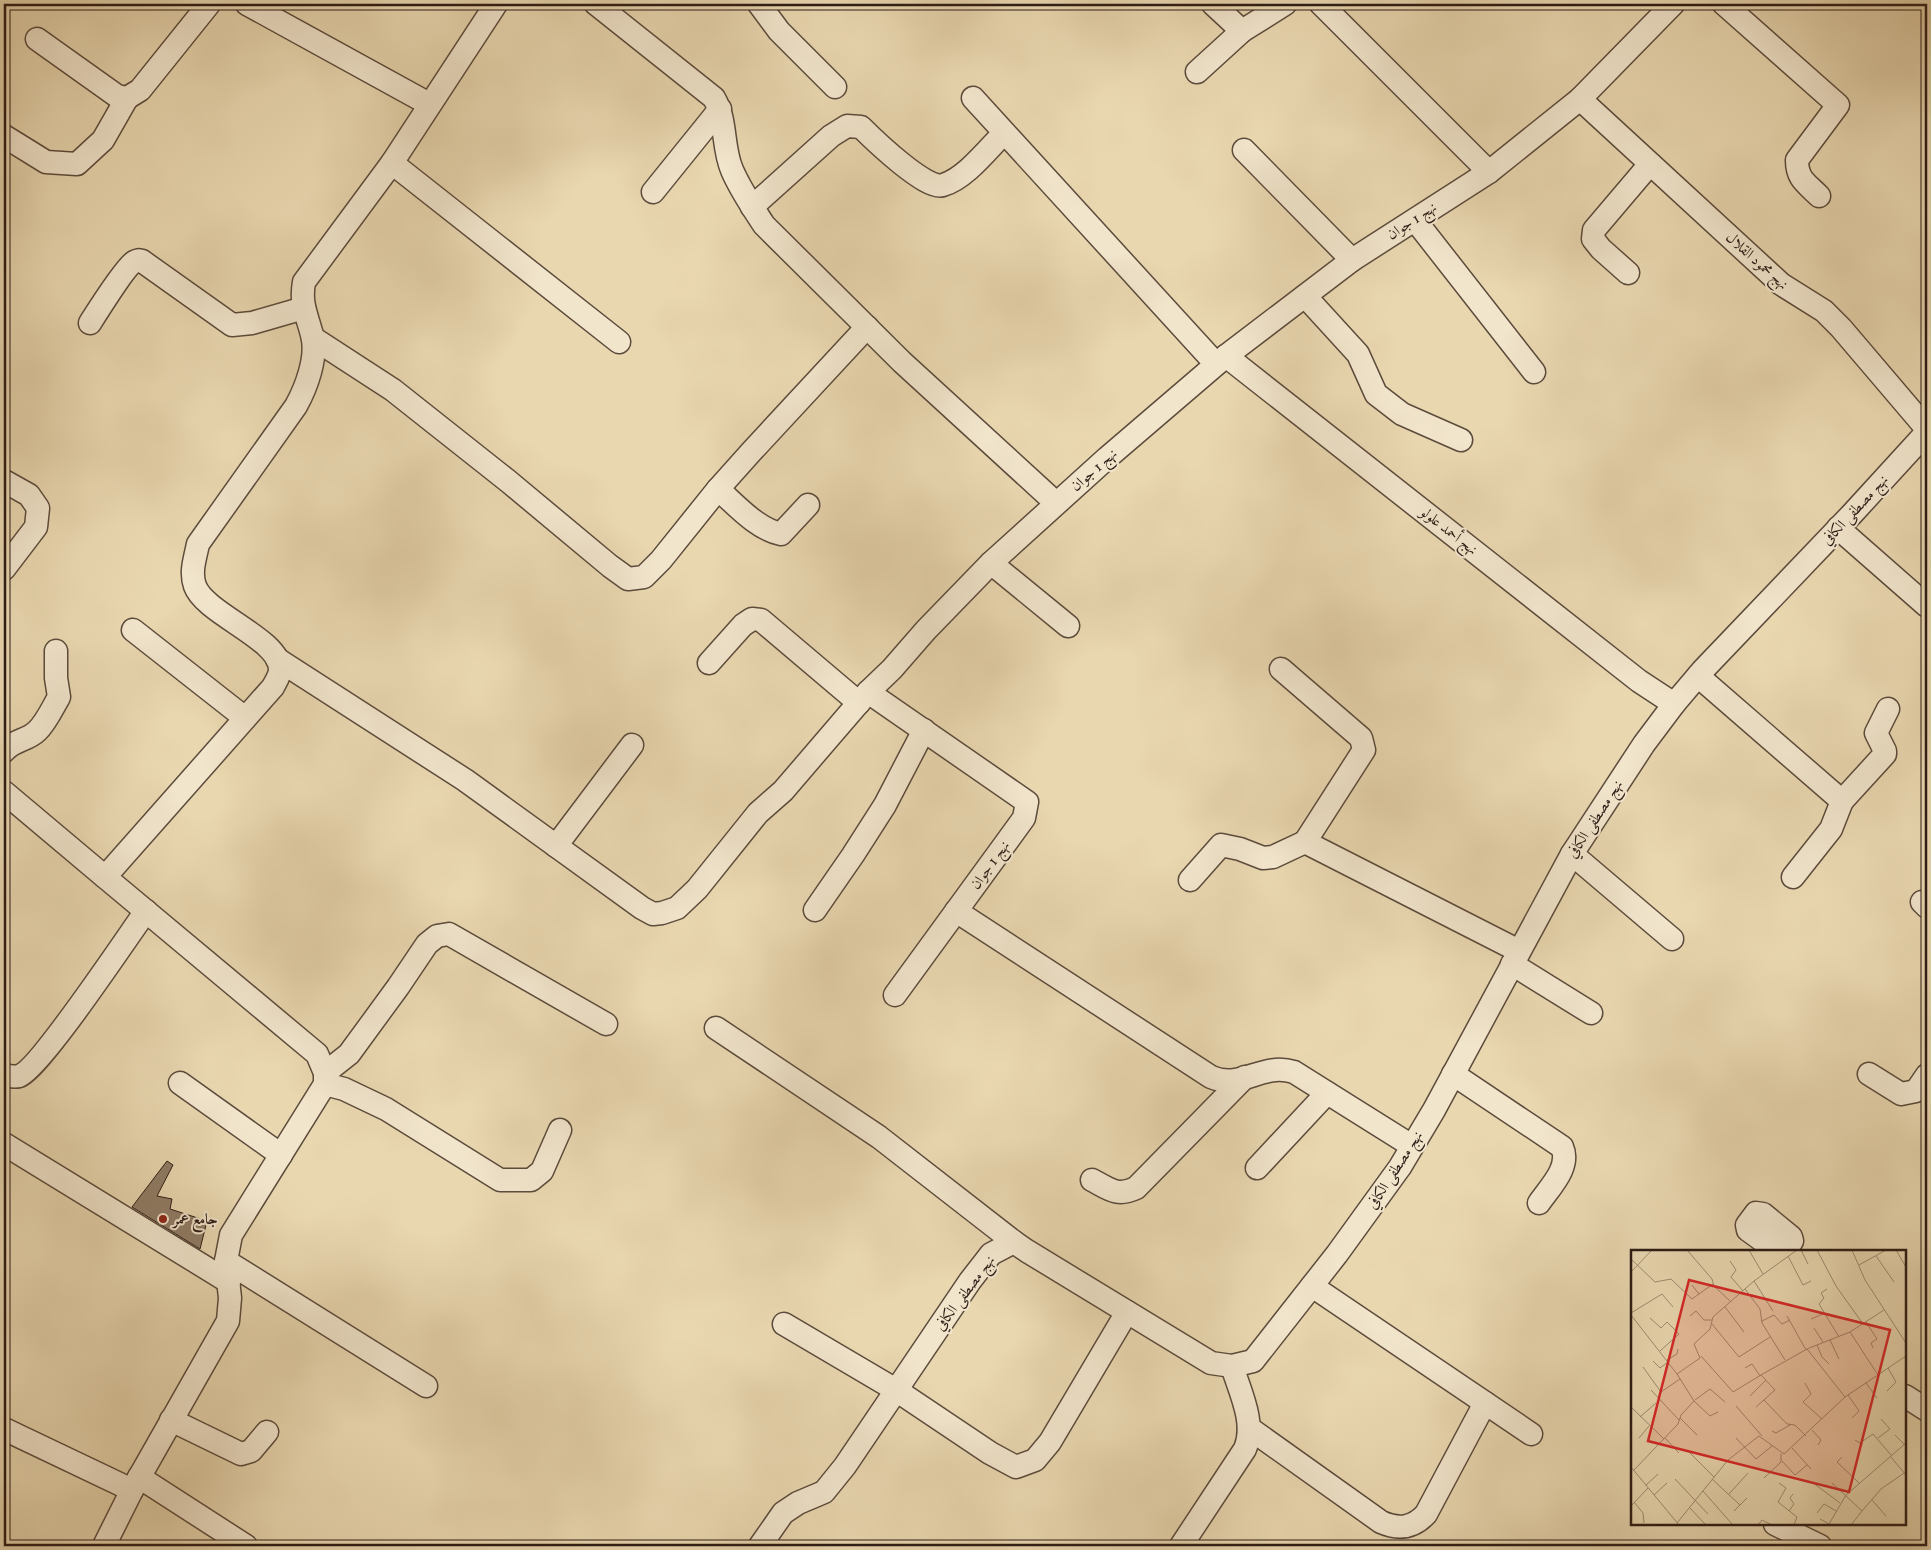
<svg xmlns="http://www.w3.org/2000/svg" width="1931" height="1550" font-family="'IM FELL Double Pica',Amiri,serif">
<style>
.building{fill:#8f7d66;stroke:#2d1c16}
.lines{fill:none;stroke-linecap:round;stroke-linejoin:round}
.minor-casing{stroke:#5c4b3c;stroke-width:25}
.minor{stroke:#f1e5cc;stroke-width:22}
.poi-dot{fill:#8f2418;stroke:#f1e5cc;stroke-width:2}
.labels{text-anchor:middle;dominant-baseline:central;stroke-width:4;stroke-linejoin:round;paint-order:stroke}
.street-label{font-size:15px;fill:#2d1c16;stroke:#f1e5cc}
.poi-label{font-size:15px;font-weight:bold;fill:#2d1c16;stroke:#f1e5cc;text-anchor:start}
.inset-road{fill:none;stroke:#9e8c72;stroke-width:1}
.view{fill:#d62828;fill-opacity:0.15;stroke:#d62828;stroke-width:2.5}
.inset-edge{fill:none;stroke:#2d1c16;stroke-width:2.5}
</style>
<rect width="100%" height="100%" fill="#e9d7b0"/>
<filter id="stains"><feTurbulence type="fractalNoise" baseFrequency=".004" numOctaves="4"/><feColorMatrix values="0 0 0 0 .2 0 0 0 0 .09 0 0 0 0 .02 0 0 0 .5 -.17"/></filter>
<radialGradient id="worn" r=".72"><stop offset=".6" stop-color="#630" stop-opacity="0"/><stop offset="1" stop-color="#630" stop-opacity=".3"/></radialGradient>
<path class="building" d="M167,1161L173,1165L157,1196L172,1199L170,1209L207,1221L200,1249L132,1207Z"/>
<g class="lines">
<defs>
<g id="minor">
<path d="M247,4L429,104"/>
<path d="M596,4L714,98C727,120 722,147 732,170C740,189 753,208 764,225L902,362L1056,503"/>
<path d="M759,4L779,31L835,87"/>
<path d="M1213,4L1242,31"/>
<path d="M1321,4L1489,172"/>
<path d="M1724,4L1838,105L1797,160C1797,179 1806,183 1819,196"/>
<path d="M37,39L117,96L127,98L140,90L209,4"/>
<path d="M1197,72L1242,31L1285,4"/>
<path d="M973,98L1216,364"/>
<path d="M1580,99L1781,284L1824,311L1841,328L1927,429"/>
<path d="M4,136L46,162L77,164L103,140L127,98"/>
<path d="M1244,150L1352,260"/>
<path d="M392,163L619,342"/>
<path d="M653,192L720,109"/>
<path d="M752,207L831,136L847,126L861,127C874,140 927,191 943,185C965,179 988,149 1004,133"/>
<path d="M1415,220L1534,372"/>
<path d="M1628,273L1601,249L1593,239L1594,230L1650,164"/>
<path d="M1305,296L1358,354L1376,394L1402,414L1461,440"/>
<path d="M90,323C97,312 126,266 134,262C138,260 138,260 142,261L232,325L252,323L304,308"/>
<path d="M313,338L393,390L508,481L610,566L628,579L644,577L661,560L718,489L752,451L867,327"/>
<path d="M1226,356L1639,681L1674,704"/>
<path d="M4,481L29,495L38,508L36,527L4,569"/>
<path d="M718,489C736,505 757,529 781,534L808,505"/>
<path d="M1838,528L1927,606"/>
<path d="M991,563L1068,626"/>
<path d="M133,630L245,718"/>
<path d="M277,659L465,780L642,908L653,914L662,913L677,908L697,889L758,813L783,791L868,692"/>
<path d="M709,663L743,625L752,619L761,620L859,703"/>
<path d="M1281,669L1361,738L1364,750L1305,842L1519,951"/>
<path d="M1698,676L1842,801L1831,829L1793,877"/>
<path d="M4,751C15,739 27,741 37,731C46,723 53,707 59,697L56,678V651"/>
<path d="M4,792L105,877"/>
<path d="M1842,801L1885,754V751L1876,733L1888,709"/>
<path d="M556,846L632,745"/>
<path d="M1572,854L1672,939"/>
<path d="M1190,880L1221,845L1240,849L1263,858L1273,857L1305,842"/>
<path d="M1922,902L1927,907"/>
<path d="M815,910L853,855L885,805L924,730"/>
<path d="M956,911L1211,1077C1243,1090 1261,1062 1294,1072L1412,1146"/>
<path d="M1512,964L1591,1013"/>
<path d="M895,995L1024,818L1027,802L868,692L892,669L926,630L991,563L1107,458L1226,356L1352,260L1489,172L1580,99L1673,4"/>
<path d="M716,1028L879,1137L1014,1242"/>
<path d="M325,1073L349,1054L398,987L427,944L437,936L449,934L606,1024"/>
<path d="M1453,1074L1562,1147C1571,1167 1550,1187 1539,1203"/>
<path d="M1869,1074L1901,1094L1916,1091L1927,1075"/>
<path d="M4,1075C8,1076 15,1077 19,1076C39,1070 128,936 146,911"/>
<path d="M180,1083L281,1155"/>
<path d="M325,1084L344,1089L386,1109L500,1180H531L542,1171L560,1130"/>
<path d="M4,1144L229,1282"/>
<path d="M1257,1168L1327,1093"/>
<path d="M1092,1180C1109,1189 1117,1197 1136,1188L1245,1077"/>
<path d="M1777,1251L1748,1230L1747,1225L1756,1213L1763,1214L1791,1237L1792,1241L1785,1251"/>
<path d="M226,1261L426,1386"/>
<path d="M1312,1286L1531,1434"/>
<path d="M784,1324L896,1390L990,1453L1016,1467L1035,1460L1050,1442L1127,1312"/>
<path d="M1905,1396L1927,1410"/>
<path d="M171,1420L241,1454L251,1451L267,1432"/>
<path d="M1249,1428L1381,1522C1399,1530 1413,1528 1426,1514L1485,1403"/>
<path d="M4,1429L132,1490"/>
<path d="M139,1477L246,1546"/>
<path d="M1775,1524L1820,1546"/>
<path d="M104,1546L132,1490L228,1321L230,1298L226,1261L231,1235L325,1084V1073L317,1054L105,877L273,687C276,681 280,676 280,669C280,639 205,614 195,586C190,572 195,559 198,544L296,406C306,388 318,357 312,335C307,315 300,304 304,282L392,163L496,4"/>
<path d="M760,1546L783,1513L798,1503L824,1492L845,1466L970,1281L991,1254L1014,1242L1027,1251L1211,1363L1232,1366L1253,1361L1337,1254L1400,1167L1434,1110L1572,854L1644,744L1674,704L1702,671L1852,514L1927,432"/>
<path d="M1181,1546L1245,1449C1256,1423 1240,1392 1232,1366"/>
</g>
</defs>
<use href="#minor" class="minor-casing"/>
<use href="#minor" class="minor"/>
</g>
<circle class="poi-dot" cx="163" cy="1219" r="5"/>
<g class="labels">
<g class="street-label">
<text transform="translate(1412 221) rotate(-33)">نهج 1 جوان</text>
<text transform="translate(1757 261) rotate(42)">نهج محمود القلال</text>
<text transform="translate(1094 470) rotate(-41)">نهج 1 جوان</text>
<text transform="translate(1855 510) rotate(-47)">نهج مصطفى الكافي</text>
<text transform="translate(1449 531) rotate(38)">نهج أحمد علولو</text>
<text transform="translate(1595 819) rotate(-57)">نهج مصطفى الكافي</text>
<text transform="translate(990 865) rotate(-54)">نهج 1 جوان</text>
<text transform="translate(1395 1170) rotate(-57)">نهج مصطفى الكافي</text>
<text transform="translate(965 1293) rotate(-53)">نهج مصطفى الكافي</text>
</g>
<g class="poi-label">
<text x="173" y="1219">جامع عمر</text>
</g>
</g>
<g transform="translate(1631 1250)">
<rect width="275" height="275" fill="#e9d7b0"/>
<path class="inset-road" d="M56,0L81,29L83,36L100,52M118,0L132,24M170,0L177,14M186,0L205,36L232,74M221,0L234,30L275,93M265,0L275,17M157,6L172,35L180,31M245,6L263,32M0,9L24,32L40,29L61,49L68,44M99,11L105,20L100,27L112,41M228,15L255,0M0,22L21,0M123,31L142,61M61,35L68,44L82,34M114,39L129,59L131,73L154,110M196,39L190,43L193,48L188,54L208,87M94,57L113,82M0,63L31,44L42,57M0,65L46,124M59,66L65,61L73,70H81M156,66L175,100M19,68L30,78L36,72L48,84L29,101M180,69L194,63M131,71L143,65L151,74L159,70M235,72L246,89L240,93L242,98M81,74L108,107L139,87M183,78L192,92M219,82L247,125M199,90L208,109M186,95L191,107L198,114M176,99L214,147M70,106L102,142L130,125M36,110L46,104L47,99M22,111L29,118L37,112M12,117L30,142L49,129M114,118L121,114L129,126M174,133L180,144L172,152L191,169M235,133L246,148M20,140L48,170M256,141L265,132L257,118M217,145L228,161L221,168M119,146L135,130M64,150L79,139L94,152M133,150L156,174L164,175L175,186M63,151L79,166L87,162M105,156L131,186M0,157L33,189M125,157L144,140L130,125L176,99L219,82L253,60M9,167L25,153M49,168L66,185M181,180L190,190L187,195M141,181L145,183L159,175M264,185L275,196M8,188L18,176M34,188L48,203M105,188L125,209L141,196M247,188L259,179L250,169M224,190L229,193L242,184L260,205M161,198L180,219M58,202L83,227M259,206L275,225M211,207L206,212L228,233M151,211L164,225L176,215M0,217L48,275M3,220L47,174L50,165L63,151L46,124L69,108L63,94L79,79L82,67L123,31L166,0M133,228L150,212V204M44,229L77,264M81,229L109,255M181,232L209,253M148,233L155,238L147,252L166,267L163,275M201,233L231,261L250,239L273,223M15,235L27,224M72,241L101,274M98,244L117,223M23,245L36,233M241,250L255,266M3,252L12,263L13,273M0,256L17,238M59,258L74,274M103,261L116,248M158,261L163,254L159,248L162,244M186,263L193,254L205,261M189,269L198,274L215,245L275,193M46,273L97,210L128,186L153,204L214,147L275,106M127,275L131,270L141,275M220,275L231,261"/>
<path class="view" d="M58,30L259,80L218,242L17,191Z"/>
<rect width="275" height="275" class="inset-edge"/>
</g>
<rect width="1931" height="1550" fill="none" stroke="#e9d7b0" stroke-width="20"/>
<rect x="5" y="5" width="1921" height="1540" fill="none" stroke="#2d1c16" stroke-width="2.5"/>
<rect x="10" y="10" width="1911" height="1530" fill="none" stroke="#2d1c16"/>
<rect width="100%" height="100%" filter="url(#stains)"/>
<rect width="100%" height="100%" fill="url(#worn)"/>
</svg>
